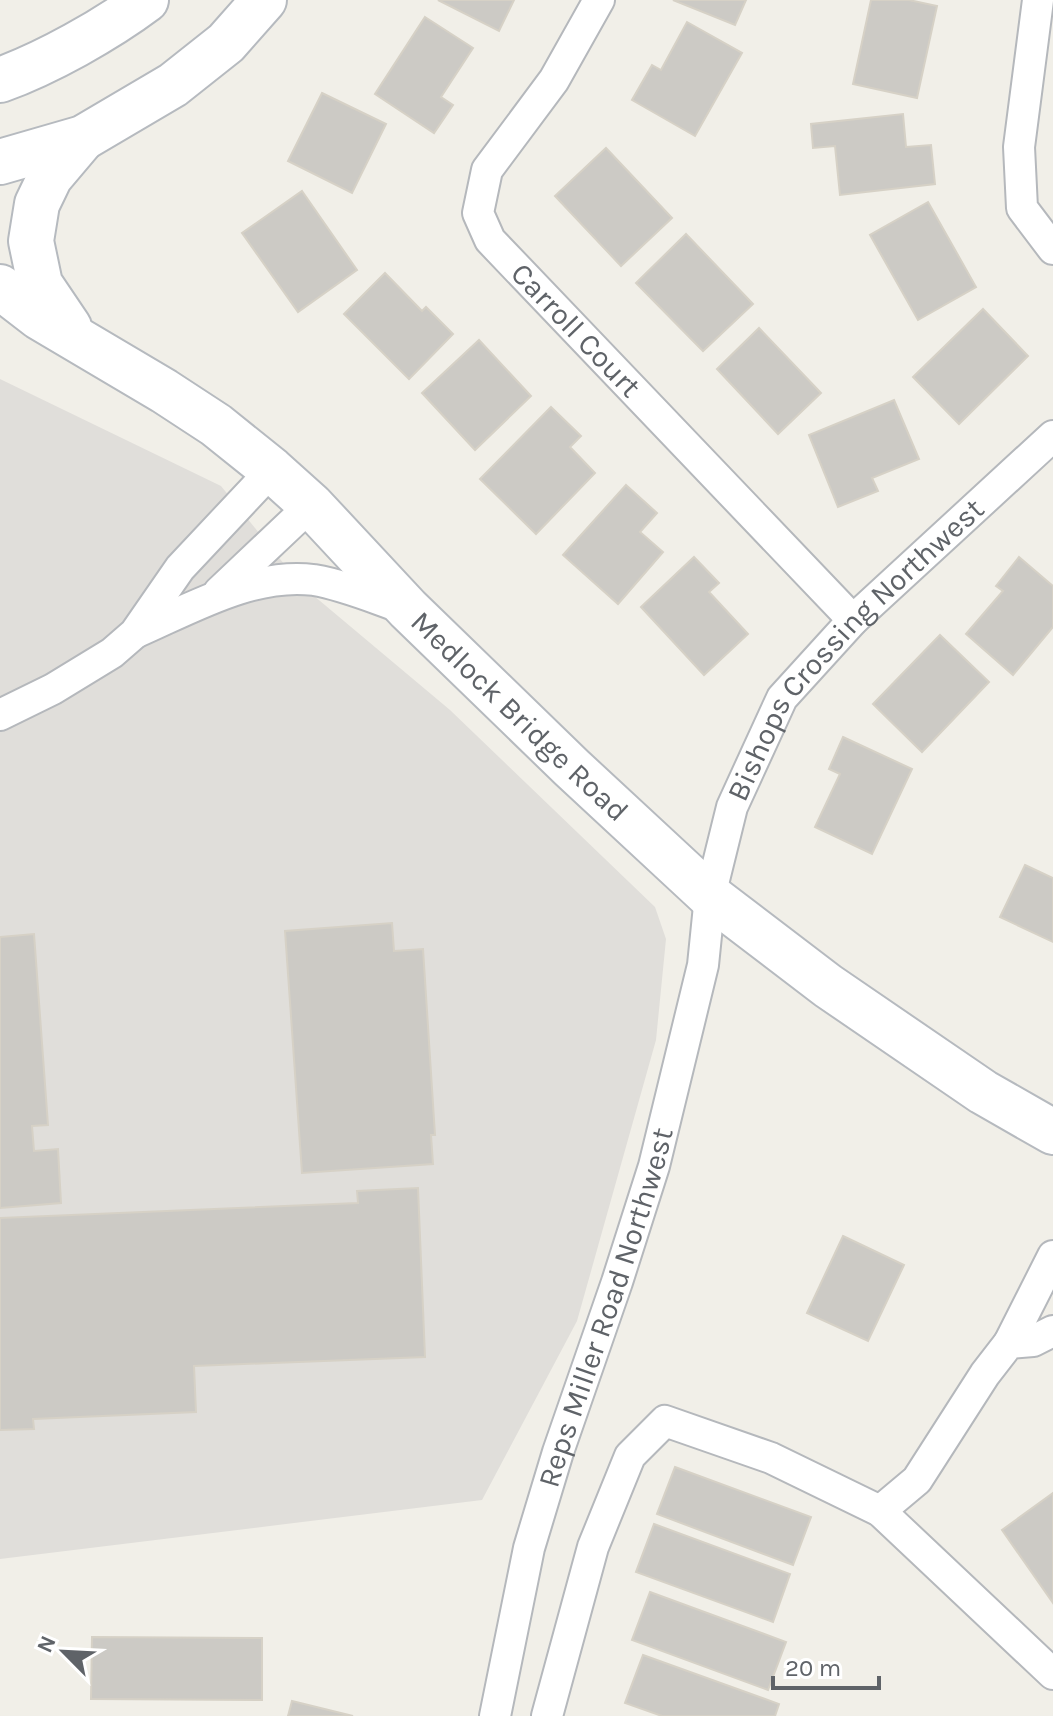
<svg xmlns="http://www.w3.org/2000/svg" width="1053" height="1716" font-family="Karla,sans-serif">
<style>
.industrial{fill:#e0deda}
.building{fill:#cccac5;stroke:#d6d1c6;stroke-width:2}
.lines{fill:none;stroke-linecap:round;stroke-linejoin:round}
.street-casing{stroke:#b5b8bc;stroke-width:34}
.secondary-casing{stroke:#b6babf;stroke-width:48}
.street{stroke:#fff;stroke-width:30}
.secondary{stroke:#fff;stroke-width:44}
.labels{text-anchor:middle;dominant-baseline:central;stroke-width:8;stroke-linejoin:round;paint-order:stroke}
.street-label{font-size:30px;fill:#5f6368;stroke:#fff}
</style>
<rect width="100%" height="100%" fill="#f1efe8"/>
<path class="industrial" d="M0,379L221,486L301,585L450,710L655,907L666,939L656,1040L577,1321L482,1500L0,1559Z"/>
<g class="building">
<path d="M438,0H514L499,31Z"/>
<path d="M673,0H746L735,25Z"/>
<path d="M871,0H909L937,6L917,98L853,84Z"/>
<path d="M425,17L473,48L441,97L453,105L434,133L375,94Z"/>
<path d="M687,22L742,53L695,136L632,100L652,65L661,70Z"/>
<path d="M322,93L386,124L352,193L288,161Z"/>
<path d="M903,114L906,147L931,145L935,184L840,195L835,146L813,148L811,124Z"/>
<path d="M606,148L672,218L621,266L555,196Z"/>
<path d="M302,191L357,270L298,312L242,233Z"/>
<path d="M928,202L976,287L918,320L870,235Z"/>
<path d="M686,234L753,304L703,351L636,283Z"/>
<path d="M385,273L422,311L426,307L453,334L409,379L344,314Z"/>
<path d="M983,309L1028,356L959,424L913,377Z"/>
<path d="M759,328L821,393L778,434L717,369Z"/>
<path d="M479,340L531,396L475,450L422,393Z"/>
<path d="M894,400L919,459L872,478L878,491L838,507L809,435Z"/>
<path d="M551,407L581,436L570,447L595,473L536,534L480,479Z"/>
<path d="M626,485L657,513L640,532L663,552L618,604L563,555Z"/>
<path d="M694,557L719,583L709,592L748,634L704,675L641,607Z"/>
<path d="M1019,557L1053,586V627L1013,675L966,634L1003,591L996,586Z"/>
<path d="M940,635L989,682L922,752L873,704Z"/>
<path d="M843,737L912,769L872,854L815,827L840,774L829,769Z"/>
<path d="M1025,865L1053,878V942L1000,917Z"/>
<path d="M392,923L394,951L423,949L435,1135H431L433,1164L302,1173L285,931Z"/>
<path d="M34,934L48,1125L32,1126L34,1151L58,1149L61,1203L0,1208V937Z"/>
<path d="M418,1188L425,1357L194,1366L196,1412L33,1419L34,1429L0,1430V1218L358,1203L357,1191Z"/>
<path d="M843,1236L904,1265L868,1341L807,1313Z"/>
<path d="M675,1467L811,1517L793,1565L657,1514Z"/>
<path d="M1053,1493V1603L1002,1530Z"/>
<path d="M654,1524L790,1574L773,1622L636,1572Z"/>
<path d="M650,1592L786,1642L768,1690L632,1640Z"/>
<path d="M92,1637L262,1638V1700L91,1699Z"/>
<path d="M643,1655L779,1704L775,1716H662L625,1703Z"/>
<path d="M292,1701L353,1716H288Z"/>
</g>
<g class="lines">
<defs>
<g id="street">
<path id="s1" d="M599,0L554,80L487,170L478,213L490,240L853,620"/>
<path d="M1038,0L1019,147L1022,208L1053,249"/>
<path d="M219,592L311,505"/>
<path d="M137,632C190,609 253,572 314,580C344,585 374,598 403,608"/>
<path d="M0,715L53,689L112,653L135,633L180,568L272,470"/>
<path d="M1009,1343L1053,1256"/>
<path d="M880,1511L917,1480L985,1374L1009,1343L1033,1341L1053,1331"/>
<path id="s2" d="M495,1716L529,1548L558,1452L617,1282L654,1166L703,965L710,896L732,807L782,698L853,620L1053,436"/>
<path d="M547,1716L593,1547L630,1456L665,1421L771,1458L880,1511L1053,1674"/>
</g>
<g id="secondary">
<path d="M0,80C47,63 106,30 146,0"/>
<path d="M0,162L83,138L173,85L226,43L264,0"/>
<path id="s3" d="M0,287L39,317L164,391L216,425L272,470L311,505L408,609L572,768L710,896L828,986L983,1092L1053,1132"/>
<path d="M69,327L40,284L31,241L37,204L50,177L83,138"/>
</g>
</defs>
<use href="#street" class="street-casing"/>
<use href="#secondary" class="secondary-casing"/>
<use href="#street" class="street"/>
<use href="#secondary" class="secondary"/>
</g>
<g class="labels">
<g class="street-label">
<text stroke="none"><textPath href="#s1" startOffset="402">Carroll Court</textPath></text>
<text stroke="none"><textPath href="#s2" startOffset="1144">Bishops Crossing Northwest</textPath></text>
<text stroke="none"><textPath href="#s3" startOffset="678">Medlock Bridge Road</textPath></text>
<text stroke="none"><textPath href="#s2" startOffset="424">Reps Miller Road Northwest</textPath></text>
</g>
</g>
<g transform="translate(64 1652) rotate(294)" stroke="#ffffff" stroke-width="6" paint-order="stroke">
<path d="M0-6L14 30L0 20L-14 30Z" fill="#5f6368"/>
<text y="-12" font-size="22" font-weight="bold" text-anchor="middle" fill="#5f6368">N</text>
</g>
<path d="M773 1676v12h106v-12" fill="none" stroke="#5f6368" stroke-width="4"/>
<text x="785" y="1676" font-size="24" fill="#5f6368" stroke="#ffffff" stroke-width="6" paint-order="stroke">20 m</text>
</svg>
